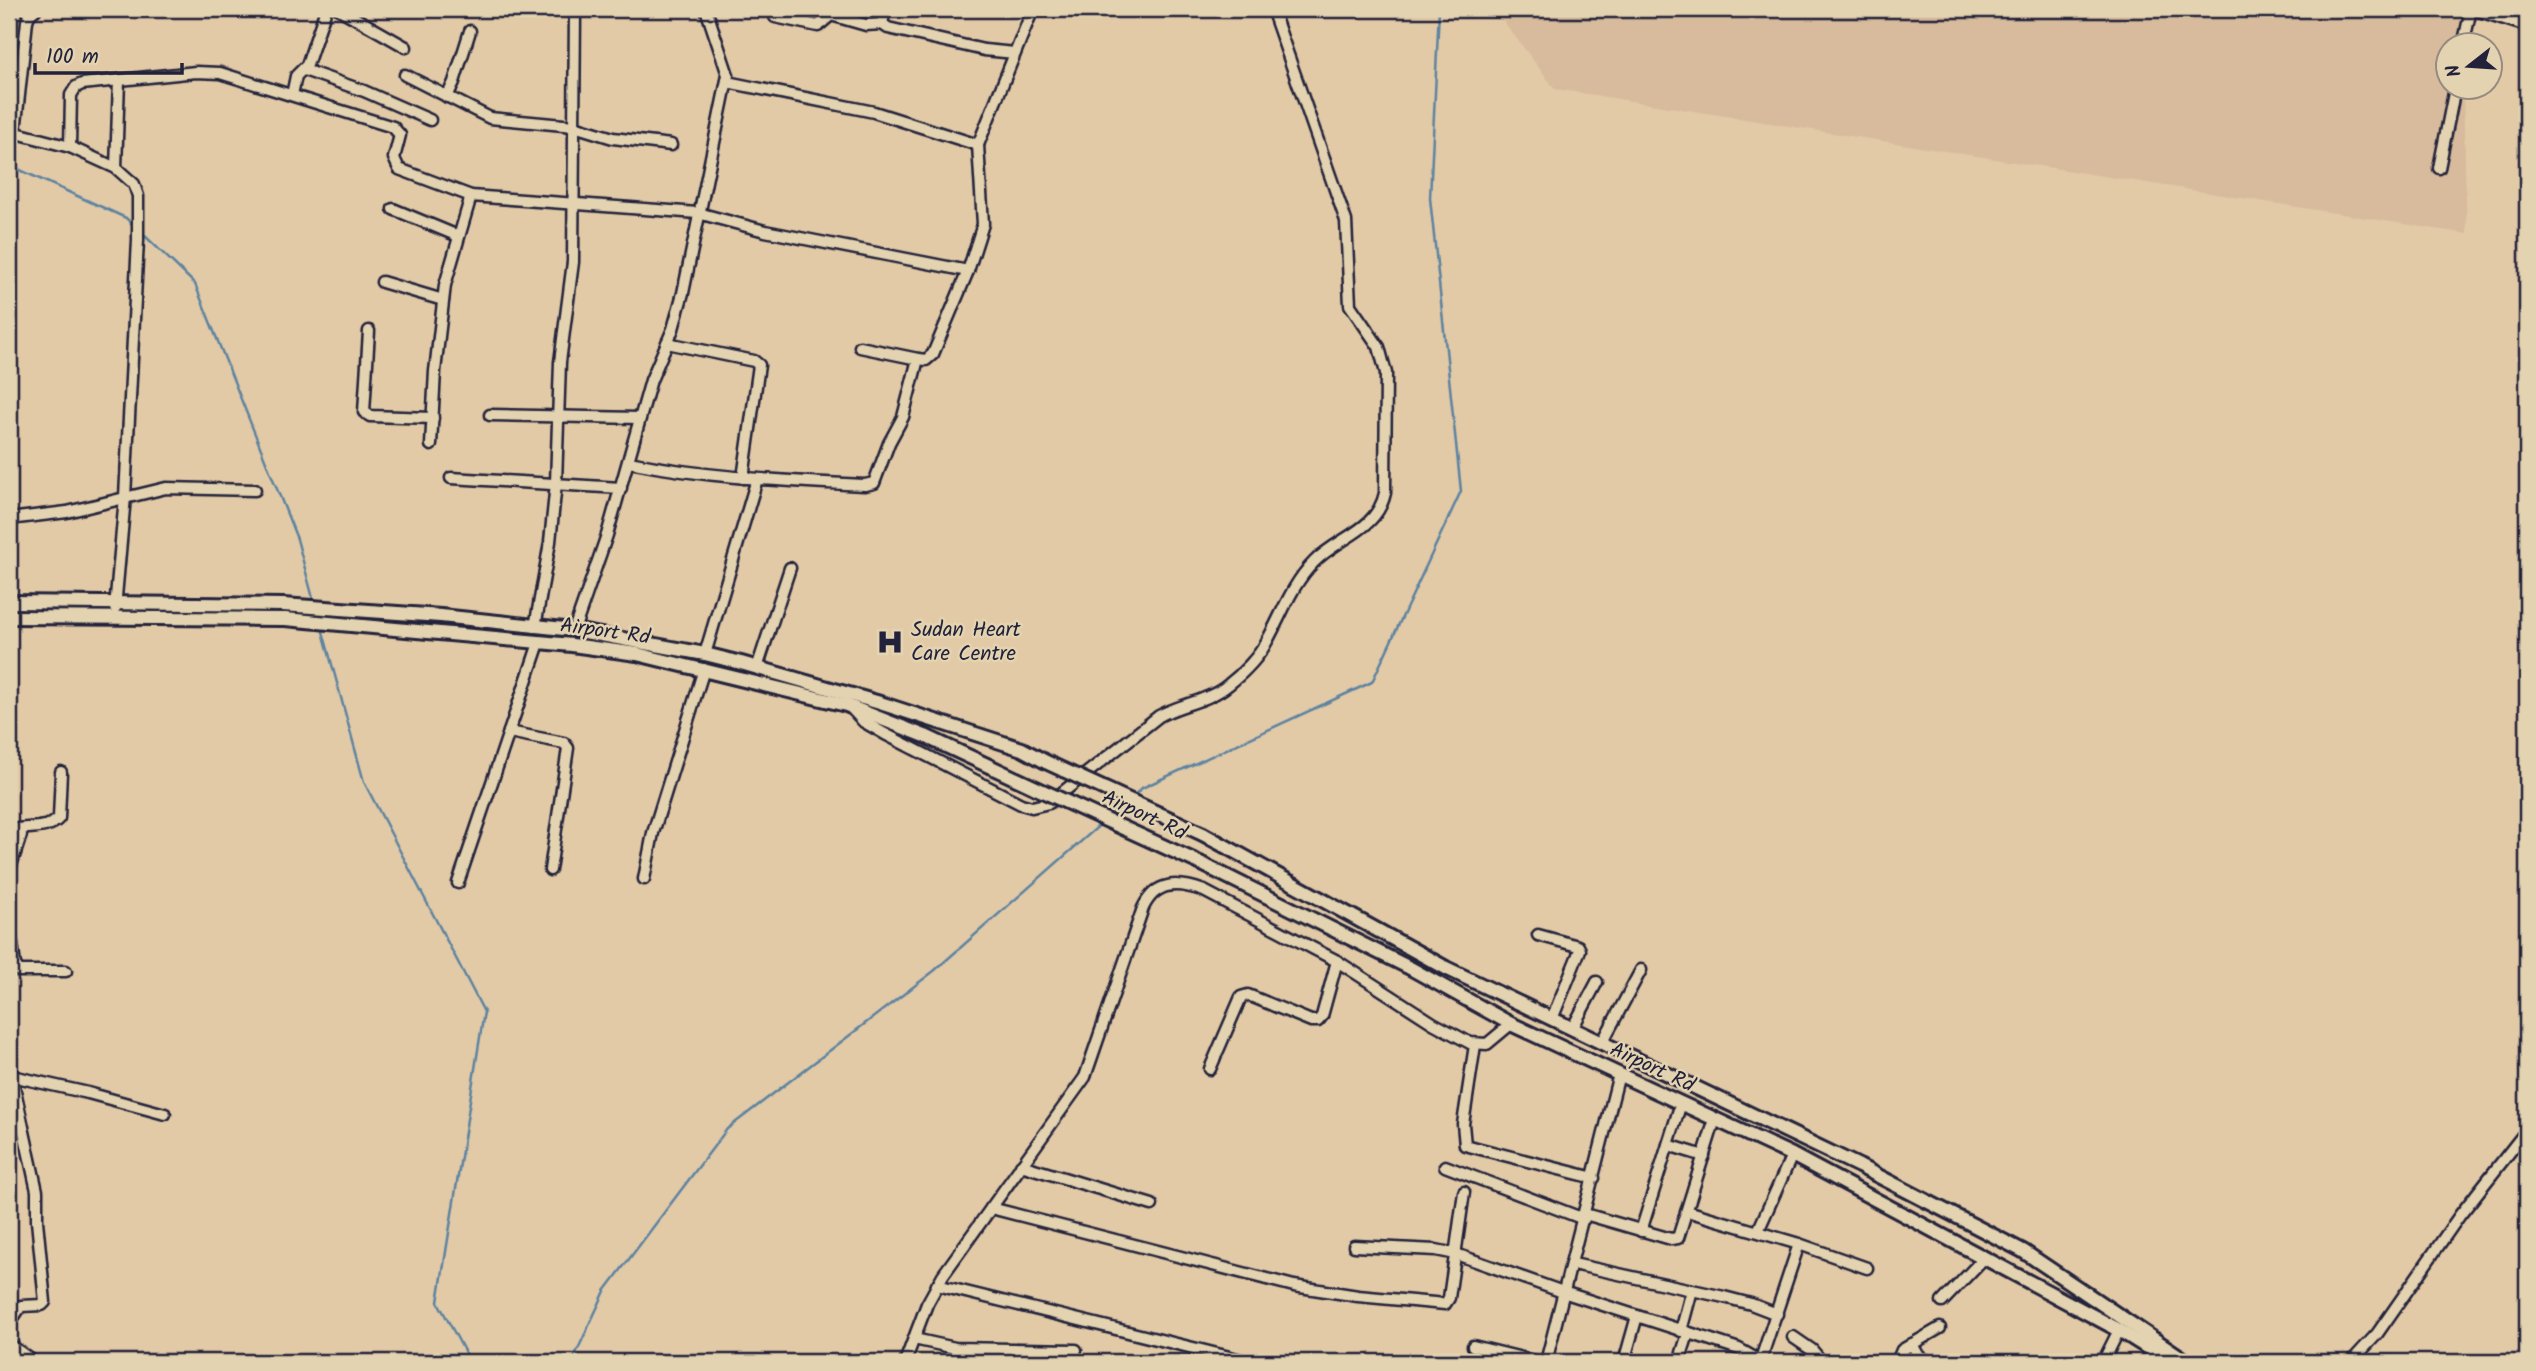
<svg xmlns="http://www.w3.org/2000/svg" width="2536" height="1371" font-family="Kalam,sans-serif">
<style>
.built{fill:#d8bb9c}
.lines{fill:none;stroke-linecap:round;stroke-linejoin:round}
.stream{stroke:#5c83a0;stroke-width:2.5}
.minor-casing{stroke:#22223b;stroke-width:15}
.major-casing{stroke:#22223b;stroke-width:18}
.minor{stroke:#e4d3b0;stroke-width:10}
.major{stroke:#e4d3b0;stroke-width:12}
.major-bridge-casing{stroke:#22223b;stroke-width:18;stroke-linecap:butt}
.major-bridge{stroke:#e4d3b0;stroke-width:12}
.labels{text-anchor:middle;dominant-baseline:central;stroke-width:5;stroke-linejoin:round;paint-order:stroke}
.poi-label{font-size:21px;fill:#22223b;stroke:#e4d3b0;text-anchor:start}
.street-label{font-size:21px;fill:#22223b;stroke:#e4d3b0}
</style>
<rect width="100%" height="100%" fill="#e3caa7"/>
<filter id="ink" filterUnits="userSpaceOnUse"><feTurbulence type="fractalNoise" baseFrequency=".0143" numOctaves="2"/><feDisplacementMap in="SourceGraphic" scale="14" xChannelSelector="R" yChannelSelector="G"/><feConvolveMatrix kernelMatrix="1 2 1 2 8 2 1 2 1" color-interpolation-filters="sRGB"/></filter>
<g filter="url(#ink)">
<path class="built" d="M1494,9H2462V45L2448,46V88H2463L2467,234L1555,89Z"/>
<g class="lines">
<g class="stream">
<path d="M9,165L126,218L134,226"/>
<path d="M142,233L195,284L297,539L314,602"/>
<path d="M322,628L364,782L484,1012L438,1302L470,1362"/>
<path d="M1131,798L1142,788L1372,682L1461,491L1430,198L1439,9"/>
<path d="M1110,816L1126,802"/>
<path d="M572,1362L605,1291L727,1129L934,971L1102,823"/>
</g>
<defs>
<g id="minor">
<path d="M339,9L406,47"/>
<path d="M885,9L882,24L888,28L984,50L1015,53"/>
<path d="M2473,9L2527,26"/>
<path d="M775,17L818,26L831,15L866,25L882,24"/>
<path d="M2463,46L2471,9"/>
<path d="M304,70L364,91L430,120"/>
<path d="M405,75L490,118L574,126L613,138L671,145"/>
<path d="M727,82L874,112L978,145"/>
<path d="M292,95L296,76L307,65L326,9"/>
<path d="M447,97L454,82L470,31"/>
<path d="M9,131L70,147L116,168L134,184L138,196V240L125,497L115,608"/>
<path d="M15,132L27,21L29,15L36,9"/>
<path d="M70,147L71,95L76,87L82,84L196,72L220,73L393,127L400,135L394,158L399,169L471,196L698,213L765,231L968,271"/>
<path d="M116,168L119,80"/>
<path d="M2439,168L2455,88"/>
<path d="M393,209L458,236"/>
<path d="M382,282L443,300"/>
<path d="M369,331L364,412L370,416L433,418"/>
<path d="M667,343L754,361L759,365L743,478"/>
<path d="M860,347L918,359L926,360L933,354L968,271L983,224L978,145L1033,9"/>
<path d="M490,415L639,418"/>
<path d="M431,445L435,371L445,285L471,196"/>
<path d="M629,462C707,478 785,481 865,485L874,483L889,443L903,417L918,359"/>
<path d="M451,478L621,488"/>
<path d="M9,519L67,512L166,488L255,490"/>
<path d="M535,627L550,542L556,483L560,362L573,262L575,9"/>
<path d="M574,630L607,535L651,380L673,329L683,293L728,75L706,9"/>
<path d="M705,654L757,479"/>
<path d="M757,668L790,568"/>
<path d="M852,709L864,722L885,734L1021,804L1032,807L1049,803L1159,716C1181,704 1209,701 1228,685C1242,674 1259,657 1267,641C1282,614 1292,584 1314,562C1338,537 1377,531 1385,493L1386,373L1379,347L1350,305L1346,221L1272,9"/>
<path d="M509,732L564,743L568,748L550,870"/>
<path d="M9,827L18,829L21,835L9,872"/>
<path d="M18,829C31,827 50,829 59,818L61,772"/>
<path d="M644,879L653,833L704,669"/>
<path d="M458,883L539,643"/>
<path d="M9,921L15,965L19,971H66"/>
<path d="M1538,935L1578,946L1580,950L1552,1019"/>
<path d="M1572,1029L1597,982"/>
<path d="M1602,1043L1641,970"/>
<path d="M1475,1045L1463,1124L1465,1145L1594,1178"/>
<path d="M9,1063L37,1191V1221L45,1302L42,1305L21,1306L9,1324"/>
<path d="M1210,1069L1241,997L1248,995L1311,1021H1318L1322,1016L1337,961"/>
<path d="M12,1076L88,1093L165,1114"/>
<path d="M1668,1145L1704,1156"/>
<path d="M1021,1165L1152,1205"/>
<path d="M1445,1166L1584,1219"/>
<path d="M991,1208L1294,1286L1358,1296L1445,1304L1449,1298L1464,1192"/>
<path d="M1687,1211L1799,1244L1867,1268"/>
<path d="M1585,1214L1671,1239L1678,1238L1715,1119"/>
<path d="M1641,1231L1681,1103"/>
<path d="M1758,1231L1792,1155"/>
<path d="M1354,1246L1436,1250L1456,1254L1563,1292L1739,1349L1762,1362"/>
<path d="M1573,1264L1724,1297L1751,1304L1777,1314"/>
<path d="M937,1285L1250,1362"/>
<path d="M1942,1302L1984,1258"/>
<path d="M1681,1331L1692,1290"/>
<path d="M1793,1337L1812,1350L1822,1362"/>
<path d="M914,1339L955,1348L1076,1350"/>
<path d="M9,1344L34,1362"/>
<path d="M1912,1344L1918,1355L1929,1362"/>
<path d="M1473,1346L1538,1362"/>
<path d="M905,1362L927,1304L943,1275L1085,1077L1143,908C1156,880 1179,882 1204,891L1337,961L1433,1023L1470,1043L1487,1044L1511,1024"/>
<path d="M1546,1362L1619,1074"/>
<path d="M1624,1362L1637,1316"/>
<path d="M1679,1362L1688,1334"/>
<path d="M1760,1362L1799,1244"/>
<path d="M1897,1362L1902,1350L1940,1328"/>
<path d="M2048,1362L2054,1360L2062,1362"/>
<path d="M2103,1362L2119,1330"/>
<path d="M2351,1362L2377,1334L2460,1215L2527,1130"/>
</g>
<g id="major">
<path d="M9,602L283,605L441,616L574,630L705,654L741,663L880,703L1022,749L1046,762"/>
<path d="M9,617L285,619L572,645L637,654L846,705L925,736L1036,788"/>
<path d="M1203,834L1446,968L1859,1166L2023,1251L2188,1362"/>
<path d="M1202,864L1410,968L1511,1024L1792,1155L2119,1330L2170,1362"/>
</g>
</defs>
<use href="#minor" class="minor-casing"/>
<use href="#major" class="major-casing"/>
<use href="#minor" class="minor"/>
<use href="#major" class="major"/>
<defs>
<g id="major-bridge">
<path d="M1046,762L1203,834"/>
<path d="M1036,788L1202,864"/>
</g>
</defs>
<use href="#major-bridge" class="major-bridge-casing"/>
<use href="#major-bridge" class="major-bridge"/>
</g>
</g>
<defs>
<symbol id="hospital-bare" viewBox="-9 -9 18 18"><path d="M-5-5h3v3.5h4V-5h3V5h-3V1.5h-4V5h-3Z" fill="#22223b" stroke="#e4d3b0" stroke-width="2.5" paint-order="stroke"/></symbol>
</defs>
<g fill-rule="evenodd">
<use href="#hospital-bare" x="871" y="623" width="38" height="38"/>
</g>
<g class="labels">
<g class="poi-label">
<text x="911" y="630">Sudan Heart<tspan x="911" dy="24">Care Centre</tspan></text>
</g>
<g class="street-label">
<text transform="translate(605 632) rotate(8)">Airport Rd</text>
<text transform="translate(1144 816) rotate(25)">Airport Rd</text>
<text transform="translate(1652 1068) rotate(25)">Airport Rd</text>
</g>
</g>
<rect width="2536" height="1371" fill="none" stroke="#e4d3b0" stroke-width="35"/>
<rect x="18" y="18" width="2501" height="1336" fill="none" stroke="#22223b" stroke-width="2.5" filter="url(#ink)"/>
<g transform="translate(2469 66) rotate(253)"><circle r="33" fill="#e4d3b0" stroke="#968c81" stroke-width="2"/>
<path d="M0-5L12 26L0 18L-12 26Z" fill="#22223b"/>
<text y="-10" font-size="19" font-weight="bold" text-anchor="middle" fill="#22223b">N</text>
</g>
<path d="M35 63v10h147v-10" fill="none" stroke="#22223b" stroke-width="3.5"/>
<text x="46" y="63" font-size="21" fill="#22223b" stroke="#e4d3b0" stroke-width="5" paint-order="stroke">100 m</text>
</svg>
